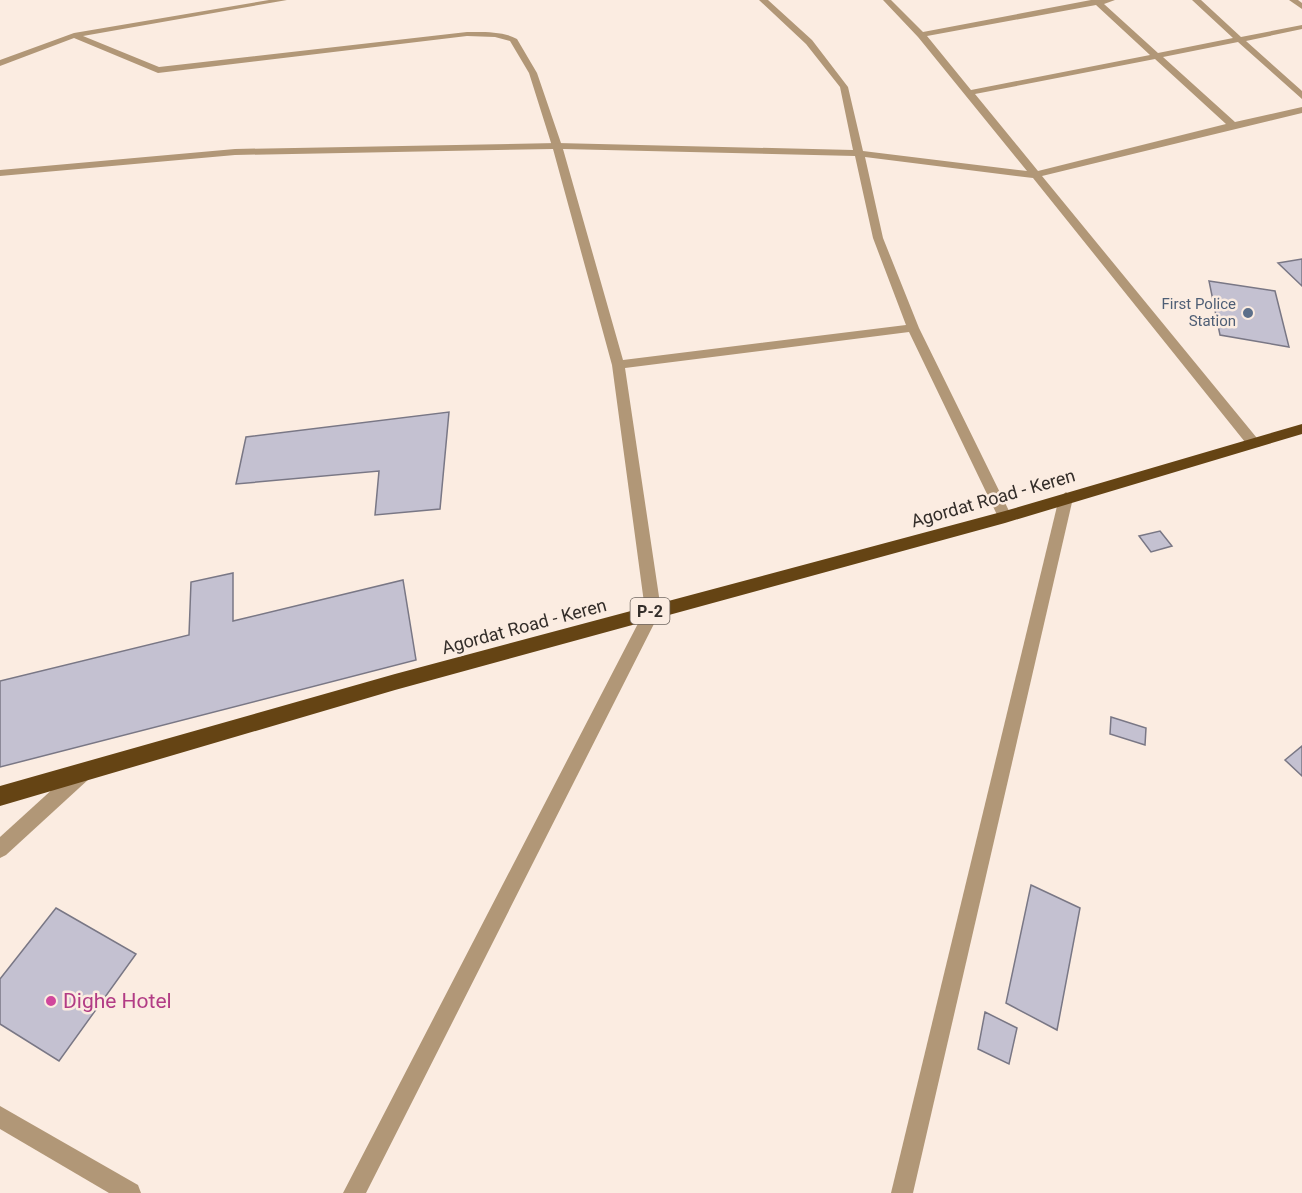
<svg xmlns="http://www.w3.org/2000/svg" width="1302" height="1193" font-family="Roboto,sans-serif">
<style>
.building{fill:#c4c1d1;stroke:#797785;stroke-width:1.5}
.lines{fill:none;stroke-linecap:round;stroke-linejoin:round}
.service{fill:#b19777;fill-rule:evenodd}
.minor{fill:#b19777;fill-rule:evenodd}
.trunk{fill:#654414;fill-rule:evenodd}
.service-dot{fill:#5c6f8a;stroke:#fbece1;stroke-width:2}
.hotel-dot{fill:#d1479c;stroke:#fbece1;stroke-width:2}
.labels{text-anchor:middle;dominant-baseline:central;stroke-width:5;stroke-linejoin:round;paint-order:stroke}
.far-service-label{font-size:15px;fill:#4e5e75;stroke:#fbece1;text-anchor:end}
.shield{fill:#fbece1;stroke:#706761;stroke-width:1.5}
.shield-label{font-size:16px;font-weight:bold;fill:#342e2a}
.street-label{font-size:18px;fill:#342e2a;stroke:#fbece1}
.near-hotel-label{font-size:21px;fill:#b23c85;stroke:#fbece1;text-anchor:start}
</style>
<rect width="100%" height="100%" fill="#fbece1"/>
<g class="building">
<path d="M1302,259V286L1278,263Z"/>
<path d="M1209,281L1275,291L1289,347L1220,335Z"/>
<path d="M449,412L440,509L375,515L379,471L236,484L246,437Z"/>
<path d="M1160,531L1172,546L1151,552L1139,536Z"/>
<path d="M233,573V621L403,580L416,660L0,767V681L189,635L191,582Z"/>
<path d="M1111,717L1146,728L1145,745L1110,734Z"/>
<path d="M1302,746V776L1285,760Z"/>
<path d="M1031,885L1080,908L1057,1030L1006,1003Z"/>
<path d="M56,908L136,954L59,1061L0,1024V979Z"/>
<path d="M985,1012L1017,1028L1009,1064L978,1049Z"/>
</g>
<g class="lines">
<path class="service" d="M269,0H287L83,36L159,67L467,32C483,32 503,31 517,39L537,73L562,146L557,149L552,146L529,73L510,41L495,37L467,36L158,73L74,38L0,66V60L74,33Z"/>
<g class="minor">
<path d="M759,0H768L812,40L848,87L863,151L1027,171L918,37L883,0H891L923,32L1091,0H1115L1104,4L1158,53L1233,38L1192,0H1201L1241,37L1302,25V29L1246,41L1302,91V99L1238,42L1163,57L1235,122L1302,107V113L1042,176L1261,443L1259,447H1249L1033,178L865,157L883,238L919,328L1012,517L1010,521H1000L909,332L625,368L661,610L366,1193H343L645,610L612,365L553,149L235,155L0,176V170L235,149L557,143L853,150L840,87L806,44ZM1096,5L1150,55L971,90L927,36ZM1155,59L1226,124L1038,171L975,94ZM563,149L855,156L873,238L906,325L623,360Z"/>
<path d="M1289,0H1298L1302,3V9Z"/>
<path d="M1066,492L1073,498L913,1193H891L1059,498Z"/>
<path d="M84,764L90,766L93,772L90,778L6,855L0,858V837L78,766Z"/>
<path d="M0,1106L138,1185L141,1193H109L0,1129Z"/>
</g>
<path class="trunk" d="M1302,424V434L1005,523L395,690L0,806V786L395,674L1005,511Z"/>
</g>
<circle class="service-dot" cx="1248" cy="313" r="6"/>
<circle class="hotel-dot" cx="51" cy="1001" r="6"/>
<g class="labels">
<g class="far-service-label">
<text x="1236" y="304">First Police<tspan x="1236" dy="17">Station</tspan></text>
</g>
<rect class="shield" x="630.5" y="598" width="39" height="26" rx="4.5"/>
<g class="shield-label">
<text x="650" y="611">P-2</text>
</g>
<g class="street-label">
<text transform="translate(993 498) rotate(-16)">Agordat Road - Keren</text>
<text transform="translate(524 626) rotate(-15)">Agordat Road - Keren</text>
</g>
<g class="near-hotel-label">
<text x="63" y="1001">Dighe Hotel</text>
</g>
</g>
</svg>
